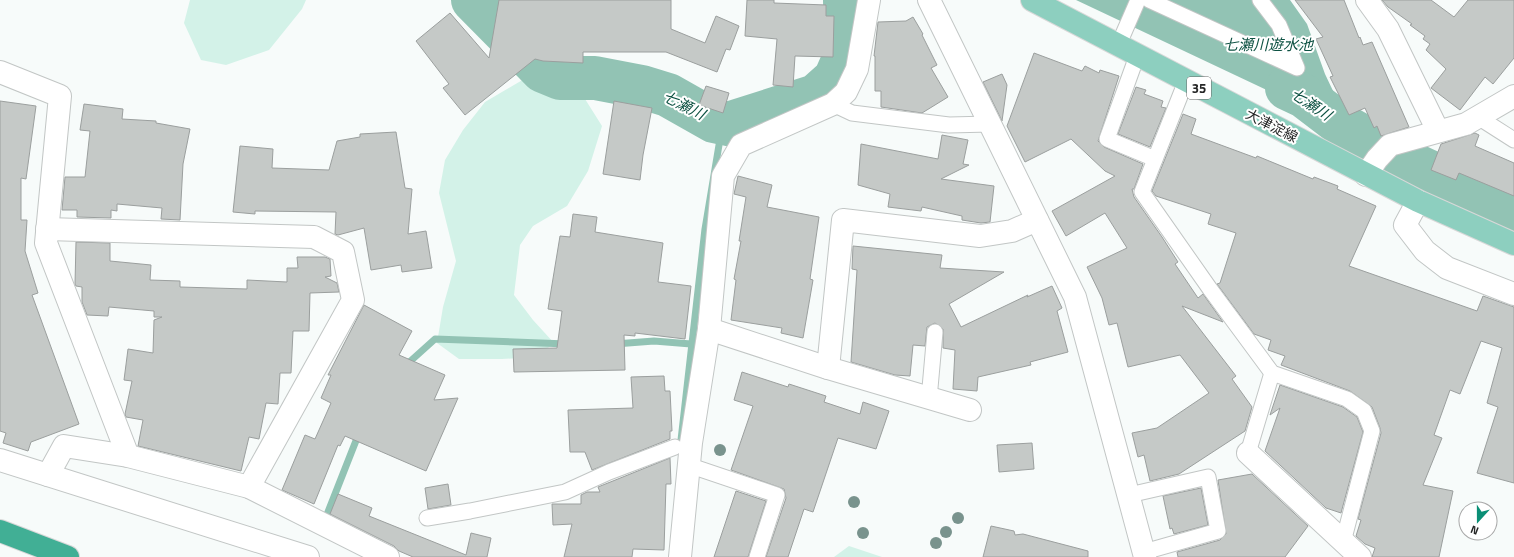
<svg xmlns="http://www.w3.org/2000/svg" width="1514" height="557" font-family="'Titillium Web','Noto Sans JP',sans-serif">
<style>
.green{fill:#d3f2e8}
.water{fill:#92c3b4}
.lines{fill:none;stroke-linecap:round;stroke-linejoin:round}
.stream{stroke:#92c3b4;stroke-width:7}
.river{stroke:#92c3b4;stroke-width:44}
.building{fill:#c5c9c7;stroke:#9b9f9e}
.service-casing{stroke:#c2c6c5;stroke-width:17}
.minor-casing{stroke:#c2c6c5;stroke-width:24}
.primary-casing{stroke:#d8d8d8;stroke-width:24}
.motorway-casing{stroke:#d8d8d8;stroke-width:24}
.service{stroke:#fff;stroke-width:15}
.minor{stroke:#fff;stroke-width:22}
.primary{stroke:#8dcfbf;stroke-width:22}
.motorway{stroke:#41af95;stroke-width:22}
.tree{fill:#79938d}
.labels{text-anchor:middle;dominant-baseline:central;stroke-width:4;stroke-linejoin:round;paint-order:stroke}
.shield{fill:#fff;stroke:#666767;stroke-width:1}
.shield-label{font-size:13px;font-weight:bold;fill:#252626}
.street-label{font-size:14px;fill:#252626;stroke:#fff}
.water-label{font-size:15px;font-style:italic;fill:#0d5142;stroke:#fff}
</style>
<rect width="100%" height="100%" fill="#f7fbfa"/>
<g class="green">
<path d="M190,0H306L302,9L269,50L226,65L201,60L184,23Z"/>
<path d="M531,75L580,91L602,126L588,171L567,206L533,226L520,245L514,295L533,320L554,343L537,357L502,359H459L437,343L443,307L456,261L439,193L445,160L463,130L485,102Z"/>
<path d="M849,546L882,557H834Z"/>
</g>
<path class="water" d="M1076,0H1290L1307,24L1325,74L1343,112L1330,134L1290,101Z"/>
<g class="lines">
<g class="stream">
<path d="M615,344L654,341L691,344"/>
<path d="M405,366L435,339L567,344"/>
<path d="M680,449L705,229L721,133L728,124"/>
<path d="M326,517L359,433"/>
</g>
<g class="river">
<path d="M473,0L543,71L560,78H595L642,87L668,95L714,121L728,124L816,96L835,79L846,54L845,0"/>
<path d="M1287,88L1304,96L1342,125L1408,162L1514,211"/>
</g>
</g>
<g class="building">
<path d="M499,0H671V29L705,43L716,16L739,26L730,50L726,49L717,72L666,52H583V63L543,61L535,59L465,115L443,88L449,84L416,41L450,13L489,58Z"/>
<path d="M747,0H774V3L826,5V16H834L833,57L795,56L793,87L773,85L777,39L745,36Z"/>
<path d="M1295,0H1344L1359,38L1360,37L1363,45L1372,42L1409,127L1381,136L1377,126L1374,128L1365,108L1349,115L1330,77L1333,76L1316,39L1323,37Z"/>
<path d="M1382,0H1431L1454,17L1468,0H1514V58L1493,84L1485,77L1460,110L1431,88L1446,69L1426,50L1430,44L1423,39L1425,36L1410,25L1412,24L1388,7Z"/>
<path d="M913,17L923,34L922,35L937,65L931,68L948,97L922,113L881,107V91H875V56H874L878,22L906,21Z"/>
<path d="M1034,53L1082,71L1085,66L1099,73L1100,70L1119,76L1098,141L1104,147L1143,164L1134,189H1132L1134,197L1162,237L1178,262L1175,264L1198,298L1203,294L1223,322L1182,306L1236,376L1232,379L1252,407L1245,431L1179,474L1150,481L1144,455L1138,457L1132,433L1157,428L1209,393L1180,355L1128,367L1117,323L1109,325L1102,298L1087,267L1127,248L1105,213L1066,236L1052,211L1115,176L1105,171L1071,139L1025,162L1007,126Z"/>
<path d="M1002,74L1007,85L1002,121L983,82Z"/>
<path d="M706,86L729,93L723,113L699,105Z"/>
<path d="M1136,87L1146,90L1144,94L1163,101L1161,107L1166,108L1150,147L1118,134Z"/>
<path d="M0,101L36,106L26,179L21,178V220H27L25,251L38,293L32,295L79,424L31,442L28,451L3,443L6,433L0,431Z"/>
<path d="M614,101L652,108L643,155L640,180L603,174Z"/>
<path d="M84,104L123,109L122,119L156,121V123L190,129L183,164L180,220L161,219L162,208L117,204V211L111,210V218L77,217V210H62L65,177H85L90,131L80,130Z"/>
<path d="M1183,114L1196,119L1191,134L1256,158L1257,156L1313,179L1314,177L1338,186L1337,189L1376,206L1349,266L1477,311L1483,296L1514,307V483L1477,473L1498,407L1487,403L1502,348L1481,341L1460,394L1450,390L1434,435L1442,438L1423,485L1453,491L1439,557H1372L1375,548L1365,544L1356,536L1361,520L1358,519L1381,433L1380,428L1372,407L1350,391L1281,365L1285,356L1268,350L1271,340L1254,334L1217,284L1220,283L1236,233L1208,224L1211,214L1156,196L1152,191Z"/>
<path d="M396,132L405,188L412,189L408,234L426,231L432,268L402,272L401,265L371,270L364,228L338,235L335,234L336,212L255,211V214L233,212L240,146L273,149L272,168L329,170L337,141L360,137V134Z"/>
<path d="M1475,133L1479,135L1475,146L1514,163V196L1459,173L1456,180L1431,170L1441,144Z"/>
<path d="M942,135L968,140L963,164L969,165L941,179L994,186L990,222L981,223L962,220V216L922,207L921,211L888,207L890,194L858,185L861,144L938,159Z"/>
<path d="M738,176L772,185L767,207L819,217L810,279L813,280L803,338L781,333L782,328L731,320L736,280L734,279L741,241H739L746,197L734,194Z"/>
<path d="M573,214L597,217L595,232L663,243L658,282L691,286L685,339L635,333V336L624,335L625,370L514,372L513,349L557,348L562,311L548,309L560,236L570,237Z"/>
<path d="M76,242L110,243V261L151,265L150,280L180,281V287L247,289V280L287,282V268H298L297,257H325L330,259L331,276L325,277L337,283L339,292L310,293L309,331H293L291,373H280L278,404L266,403L259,439L249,437L241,471L138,446L143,420L126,417L125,414L132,381L124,380L128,349L153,353L154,320L162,317H154V311L109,307L108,316L87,315L82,302V287L76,286L75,284Z"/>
<path d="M853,246L942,255L940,268L1004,272L949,304L961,327L1028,295L1027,297L1052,286L1062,308L1057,311L1068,352L1030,362L1031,365L978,377L977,391L953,389L955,350L943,348V329L935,323L927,327L925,346L913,345L910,376L895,375L851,362L857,270L852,269Z"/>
<path d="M364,305L412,331L399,355L445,375L434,400L458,398L426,471L345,436L340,446L338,445L314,504L282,490L305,435L315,439L331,403L321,398L331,375H328Z"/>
<path d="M742,372L788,387L789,384L826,396L824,402L860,414L863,402L889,411L876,449L838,438L813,512L804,509L788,557H766L786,498L784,489L731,470L753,406L734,400Z"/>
<path d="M664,376L665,391H670L672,431H670V439L592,470L585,452H570L568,410L633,408L631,377Z"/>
<path d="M1280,385L1343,407L1357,417L1363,432L1341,513L1326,508L1265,451L1280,408L1270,415Z"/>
<path d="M1032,443L1034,469L999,472L997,445Z"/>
<path d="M670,458L671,484H666L664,550L633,549L632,557H564L572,524L553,525L552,504H581V495L587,492H600L598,487Z"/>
<path d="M1252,474L1308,526L1285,557H1178L1177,552L1220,540L1226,534L1218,480Z"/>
<path d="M448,484L451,505L428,509L425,488Z"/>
<path d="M1201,488L1208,525L1174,534L1172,528L1170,529L1163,496Z"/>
<path d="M736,491L766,501L748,557H714Z"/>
<path d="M338,494L372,508L369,516L466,555L471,533L491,538L487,557H413L399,551L394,546L330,514Z"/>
<path d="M991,526L1014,531L1015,535L1023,534L1088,551V557H983Z"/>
</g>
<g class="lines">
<defs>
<g id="service">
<path d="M1149,0L1297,68L1279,25L1260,0"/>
<path d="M1118,46L1138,0"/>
<path d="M1137,56L1107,139L1155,159"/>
<path d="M1186,81L1142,192L1210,289L1272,373L1347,399L1364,411L1372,431L1343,542"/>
<path d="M833,104L852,113L949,125L990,124"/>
<path d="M1478,117L1514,140"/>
<path d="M929,399L935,332"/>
<path d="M1248,453L1272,373"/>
<path d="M688,465L777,495L757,557"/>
<path d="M1129,495L1208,477L1218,531L1144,552"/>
<path d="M427,518L470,511L565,492L609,472L675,447"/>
</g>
<g id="minor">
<path d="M929,0L1075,297L1145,557"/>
<path d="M1367,0L1388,29L1438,131"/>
<path d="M0,72L60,96L46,243L128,456"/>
<path d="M1366,175L1377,159L1390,145L1466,124L1514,96"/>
<path d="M1418,201L1405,225L1425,251L1447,268L1514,294"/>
<path d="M47,229L314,237L343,252L353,300L249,487"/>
<path d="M709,329L828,368L970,410"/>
<path d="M828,368L843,220L980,236L1012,231L1037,220"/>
<path d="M1248,453L1360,557"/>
<path d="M0,460L308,557"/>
<path d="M48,475L64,446L128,456L249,487L388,557"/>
<path d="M680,557L691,443L709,329L723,176L741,145L833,104L846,92L857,69L869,0"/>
</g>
<path id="primary" d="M1032,0L1418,201L1514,244"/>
<path id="motorway" d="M0,531L68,557"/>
</defs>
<use href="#service" class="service-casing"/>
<use href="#minor" class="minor-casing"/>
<use href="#primary" class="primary-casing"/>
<use href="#motorway" class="motorway-casing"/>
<use href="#service" class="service"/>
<use href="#minor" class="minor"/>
<use href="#primary" class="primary"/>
<use href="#motorway" class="motorway"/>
</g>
<g class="tree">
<circle cx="720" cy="450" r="6"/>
<circle cx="854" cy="502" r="6"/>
<circle cx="958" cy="518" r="6"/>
<circle cx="946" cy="532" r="6"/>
<circle cx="863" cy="533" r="6"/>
<circle cx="936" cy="543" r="6"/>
</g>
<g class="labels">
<rect class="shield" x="1187" y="77" width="24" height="22" rx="3"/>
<g class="shield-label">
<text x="1199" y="88">35</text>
</g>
<g class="street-label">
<text transform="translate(1272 125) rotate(27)">大津淀線</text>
</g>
<g class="water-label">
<text x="1268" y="44">七瀬川遊水池</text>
<text transform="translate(1311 104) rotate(33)">七瀬川</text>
<text transform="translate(684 105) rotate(27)">七瀬川</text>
</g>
</g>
<g transform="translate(1478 521) rotate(201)"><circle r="19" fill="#ffffff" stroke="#a8a8a8"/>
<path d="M0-3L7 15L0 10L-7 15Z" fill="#0b8f76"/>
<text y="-6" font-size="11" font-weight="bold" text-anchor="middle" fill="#252626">N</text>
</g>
</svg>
